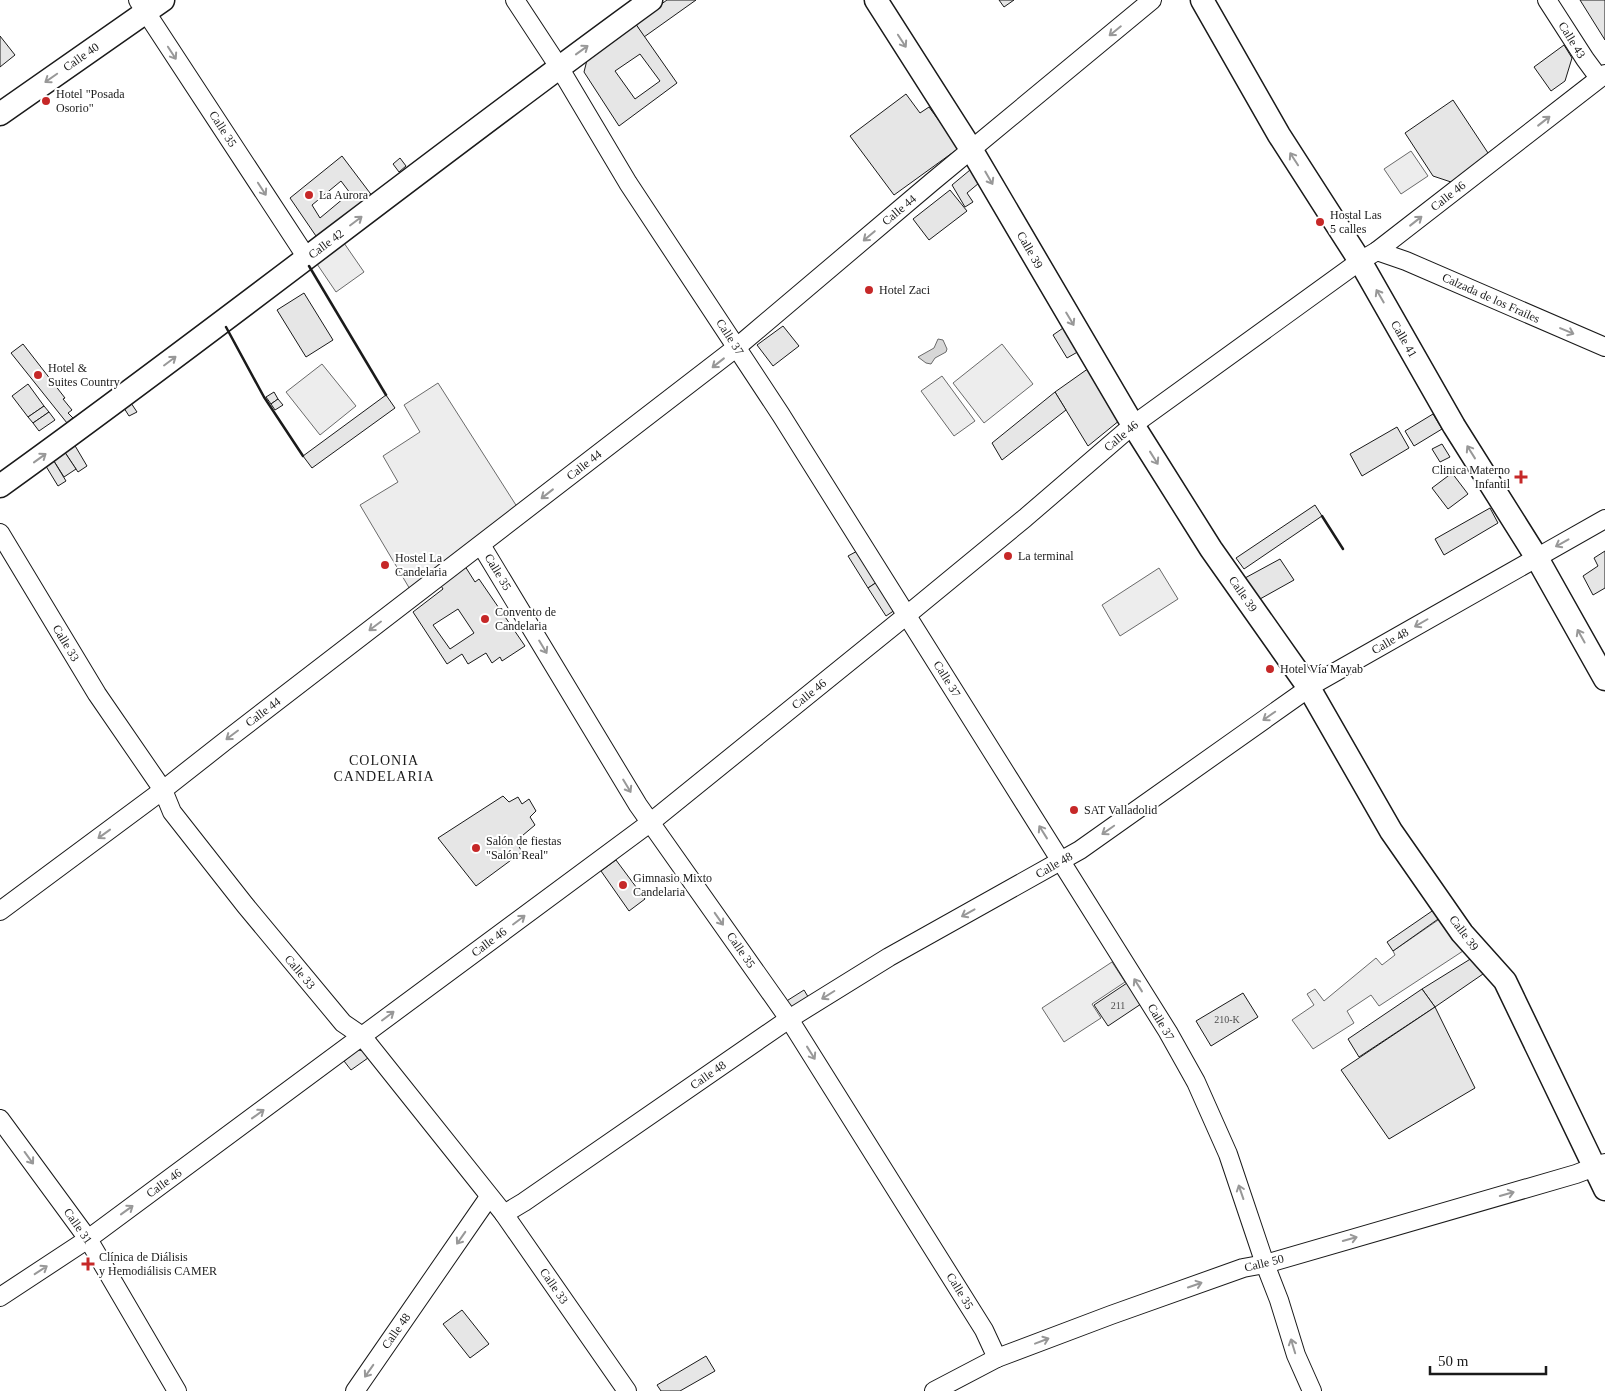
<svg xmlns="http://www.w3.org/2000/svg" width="1605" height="1391" font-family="'Times New Roman',serif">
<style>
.built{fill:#ededed;stroke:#6a6a6a}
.water{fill:#d7d7d7;stroke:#6a6a6a}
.building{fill:#e6e6e6;stroke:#1a1a1a;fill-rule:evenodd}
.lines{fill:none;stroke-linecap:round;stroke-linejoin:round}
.minor-casing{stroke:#1a1a1a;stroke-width:20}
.major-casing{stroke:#1a1a1a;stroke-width:25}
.minor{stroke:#fff;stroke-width:18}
.major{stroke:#fff;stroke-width:22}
.wall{stroke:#1a1a1a;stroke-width:2.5}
.oneway{stroke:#989898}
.poi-dot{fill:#c62828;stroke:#fff;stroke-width:2}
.labels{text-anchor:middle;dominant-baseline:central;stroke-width:4;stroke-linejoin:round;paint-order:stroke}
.number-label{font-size:10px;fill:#4d4d4d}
.street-label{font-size:12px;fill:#1a1a1a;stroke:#fff}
.poi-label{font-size:12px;fill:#1a1a1a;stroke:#fff;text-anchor:start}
.neighbourhood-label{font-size:14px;letter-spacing:1px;fill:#1a1a1a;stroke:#fff}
</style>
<rect width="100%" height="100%" fill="#fff"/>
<g class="built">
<path d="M1411,151L1428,176L1401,194L1384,169Z"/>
<path d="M344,243L364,272L336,292L317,264Z"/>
<path d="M1002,344L1033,384L984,423L953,383Z"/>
<path d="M322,364L356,406L320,435L286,392Z"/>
<path d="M942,376L975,421L954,436L921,391Z"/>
<path d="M438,383L521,513L414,596L360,505L398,482L383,456L420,432L404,405Z"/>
<path d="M1159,568L1178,599L1120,636L1102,605Z"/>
<path d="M1441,918L1463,951L1379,1006L1371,995L1347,1011L1354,1023L1313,1049L1292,1020L1314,1005L1307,994L1315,989L1324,1001L1376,958L1382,965L1395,955L1393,951Z"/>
<path d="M1112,962L1125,982L1092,1004L1101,1018L1064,1042L1042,1008Z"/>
</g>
<path class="water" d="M938,339L943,340L947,349L946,352L935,358L931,364L926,363L918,357L934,348Z"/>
<g class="building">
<path d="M667,0H696L644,37L635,23Z"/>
<path d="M999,0H1014L1004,7Z"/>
<path d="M1580,0H1605V40Z"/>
<path d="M635,23L677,83L619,126L584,72L587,60ZM640,54L660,81L635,99L615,71Z"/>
<path d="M0,36L15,55L0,67Z"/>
<path d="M1564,45L1572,58L1565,81L1551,91L1534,67Z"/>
<path d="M906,94L920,113L929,107L959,148L894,195L850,136Z"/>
<path d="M1453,100L1490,156L1454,183L1433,176L1405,133Z"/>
<path d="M342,156L373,197L322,238L316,236L290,198ZM341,181L350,193L320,218L312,205Z"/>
<path d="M400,158L406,166L399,172L393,164Z"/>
<path d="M970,170L979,183L967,193L973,202L965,207L952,185Z"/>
<path d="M950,190L967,211L929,240L913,219Z"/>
<path d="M304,293L333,340L306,357L277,310Z"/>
<path d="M783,326L799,346L773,366L757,345Z"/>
<path d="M1066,326L1081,350L1067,358L1053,335Z"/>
<path d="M23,344L65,398L63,399L72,410L68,413L73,418L67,423L11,353Z"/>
<path d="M1089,368L1120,420L1088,446L1055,392Z"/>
<path d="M28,384L44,406L28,417L12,396Z"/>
<path d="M274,392L278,399L271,404L266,397Z"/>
<path d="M1055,392L1066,410L1002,460L992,443Z"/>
<path d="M386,395L395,408L312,468L303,456Z"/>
<path d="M278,399L283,405L275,410L271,404Z"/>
<path d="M131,403L137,412L129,416L124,408Z"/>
<path d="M44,406L49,412L33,423L28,417Z"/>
<path d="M49,412L55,420L39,431L33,423Z"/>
<path d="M1433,414L1442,429L1414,446L1405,431Z"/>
<path d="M1397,427L1409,448L1362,476L1350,454Z"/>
<path d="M74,444L87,466L78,472L64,451Z"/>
<path d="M1442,444L1450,457L1440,462L1432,449Z"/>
<path d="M64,451L76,469L64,477L52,458Z"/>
<path d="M52,458L66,481L58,486L44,463Z"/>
<path d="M1452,473L1468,494L1448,509L1432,488Z"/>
<path d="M1315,505L1322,516L1244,569L1236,558Z"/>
<path d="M1490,508L1498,523L1444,555L1435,539Z"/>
<path d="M861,549L880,580L868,588L848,556Z"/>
<path d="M1605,551V588L1593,595L1583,576L1598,566L1594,558Z"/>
<path d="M1280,559L1294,580L1260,599L1245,578Z"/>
<path d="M463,563L475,582L479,579L525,646L502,661L500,657L492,663L486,653L468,664L462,654L447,664L413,612L443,589L438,581ZM458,609L474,633L450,649L433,625Z"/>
<path d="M880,580L898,608L886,616L868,588Z"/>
<path d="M503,796L509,802L518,797L522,804L529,799L536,811L530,817L535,825L516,841L522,852L476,886L438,838Z"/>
<path d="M616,860L645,899L629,911L601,871Z"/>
<path d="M1435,909L1441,917L1393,951L1387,942Z"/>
<path d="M1472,958L1483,974L1435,1007L1422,989Z"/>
<path d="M1127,983L1141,1004L1108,1026L1094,1005Z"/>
<path d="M1422,989L1435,1007L1359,1057L1348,1039Z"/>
<path d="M804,990L810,1000L791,1012L785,1002Z"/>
<path d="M1243,993L1258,1017L1211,1046L1196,1021Z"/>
<path d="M1435,1007L1475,1088L1389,1139L1341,1070Z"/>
<path d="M358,1050L364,1051L368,1058L351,1070L344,1061Z"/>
<path d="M462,1310L489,1344L470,1358L443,1324Z"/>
<path d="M706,1356L715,1371L680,1391H661L657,1385Z"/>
</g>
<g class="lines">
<defs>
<g id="minor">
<path d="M138,0L307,258"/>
<path d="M515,0L559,67L628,183L781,415L1168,1032L1196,1082L1228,1154L1265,1264L1279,1300L1296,1355L1312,1391"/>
<path d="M1547,0L1585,59L1599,78"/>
<path d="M1377,251L1406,261L1605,347"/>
<path d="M0,533L97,694L163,790L172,812L245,905L343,1023L362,1036L504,1214L627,1391"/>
<path d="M481,545L638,805L789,1019L984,1330L997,1358"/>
<path d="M0,911L163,790L224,742L737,347L932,182L1152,0"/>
<path d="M0,1119L88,1239L177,1391"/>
<path d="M504,1214L524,1202L789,1019L889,957L1080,850L1316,683L1605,519"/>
<path d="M0,1297L88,1239L651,822L907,615L1025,518L1133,425L1360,261L1377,251L1605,74"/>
<path d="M355,1391L489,1197"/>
<path d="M934,1391L997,1358L1111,1315L1243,1268L1265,1264L1576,1174L1605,1163"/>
</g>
<g id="major">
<path d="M876,0L971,149L1133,425L1211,549L1309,688L1391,831L1462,933L1505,981L1605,1189"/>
<path d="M1202,0L1279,135L1360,261L1454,426L1537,558L1605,679"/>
<path d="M0,114L163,0"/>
<path d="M0,486C220,328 432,159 651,0"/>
</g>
</defs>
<use href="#minor" class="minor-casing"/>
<use href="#major" class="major-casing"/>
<use href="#minor" class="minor"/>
<use href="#major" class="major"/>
<g class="wall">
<path d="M309,266L386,395"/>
<path d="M226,327L264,397L303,456"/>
<path d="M1322,516L1343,549"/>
</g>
</g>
<defs><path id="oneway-shaft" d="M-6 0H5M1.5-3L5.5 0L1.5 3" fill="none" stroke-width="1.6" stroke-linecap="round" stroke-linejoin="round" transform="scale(1.25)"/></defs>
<g class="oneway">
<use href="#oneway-shaft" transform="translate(1115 31) rotate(141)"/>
<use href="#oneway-shaft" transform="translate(902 41) rotate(57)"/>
<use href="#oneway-shaft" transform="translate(582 50) rotate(-36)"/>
<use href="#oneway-shaft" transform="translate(172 53) rotate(57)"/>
<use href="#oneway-shaft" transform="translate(51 78) rotate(145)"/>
<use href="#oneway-shaft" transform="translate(1544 121) rotate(-38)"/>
<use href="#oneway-shaft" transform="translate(1294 159) rotate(-123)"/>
<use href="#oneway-shaft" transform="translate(989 178) rotate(60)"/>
<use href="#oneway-shaft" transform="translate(262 189) rotate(57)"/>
<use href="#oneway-shaft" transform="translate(356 221) rotate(-37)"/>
<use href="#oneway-shaft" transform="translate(1416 221) rotate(-38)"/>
<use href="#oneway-shaft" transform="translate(869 236) rotate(140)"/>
<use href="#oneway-shaft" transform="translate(1380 296) rotate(-120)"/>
<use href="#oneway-shaft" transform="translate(1070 319) rotate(59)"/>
<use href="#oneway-shaft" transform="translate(1567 331) rotate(23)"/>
<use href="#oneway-shaft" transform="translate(170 361) rotate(-37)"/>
<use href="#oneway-shaft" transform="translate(718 363) rotate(142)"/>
<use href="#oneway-shaft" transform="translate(1471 452) rotate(-122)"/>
<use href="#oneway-shaft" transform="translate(40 458) rotate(-36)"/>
<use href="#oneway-shaft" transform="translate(1154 458) rotate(58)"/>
<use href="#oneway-shaft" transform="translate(547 494) rotate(142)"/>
<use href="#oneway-shaft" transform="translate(1562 543) rotate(151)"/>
<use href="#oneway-shaft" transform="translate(1421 623) rotate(150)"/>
<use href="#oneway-shaft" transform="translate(375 626) rotate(143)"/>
<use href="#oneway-shaft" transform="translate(1581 636) rotate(-119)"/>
<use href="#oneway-shaft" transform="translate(543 647) rotate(59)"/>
<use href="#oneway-shaft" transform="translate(1269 716) rotate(145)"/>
<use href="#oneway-shaft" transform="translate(232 735) rotate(143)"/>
<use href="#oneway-shaft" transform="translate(627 786) rotate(59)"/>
<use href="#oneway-shaft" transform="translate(1108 830) rotate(145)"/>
<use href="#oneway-shaft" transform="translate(1043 832) rotate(-122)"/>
<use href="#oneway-shaft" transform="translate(104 834) rotate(144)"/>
<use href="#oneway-shaft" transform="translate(968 913) rotate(151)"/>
<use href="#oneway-shaft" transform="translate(719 919) rotate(55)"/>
<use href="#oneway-shaft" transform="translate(519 920) rotate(-37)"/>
<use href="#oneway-shaft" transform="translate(1138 985) rotate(-122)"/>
<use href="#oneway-shaft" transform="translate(828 995) rotate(148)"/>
<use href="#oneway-shaft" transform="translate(388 1016) rotate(-37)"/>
<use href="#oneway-shaft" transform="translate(811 1053) rotate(58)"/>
<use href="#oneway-shaft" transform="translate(258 1114) rotate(-36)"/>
<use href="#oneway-shaft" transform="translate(29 1158) rotate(54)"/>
<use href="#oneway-shaft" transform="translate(1241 1192) rotate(-109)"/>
<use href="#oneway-shaft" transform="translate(1507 1194) rotate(-16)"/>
<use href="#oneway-shaft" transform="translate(127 1210) rotate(-36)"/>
<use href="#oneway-shaft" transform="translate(461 1238) rotate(125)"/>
<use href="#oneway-shaft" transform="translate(1350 1239) rotate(-16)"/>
<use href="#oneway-shaft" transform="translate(41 1270) rotate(-33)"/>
<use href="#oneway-shaft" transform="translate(1195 1285) rotate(-19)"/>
<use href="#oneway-shaft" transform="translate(1042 1341) rotate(-21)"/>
<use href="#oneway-shaft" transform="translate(1293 1346) rotate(-107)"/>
<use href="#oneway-shaft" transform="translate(369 1371) rotate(125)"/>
</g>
<g class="poi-dot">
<circle cx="46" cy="101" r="5"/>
<circle cx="309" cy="195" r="5"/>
<circle cx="1320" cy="222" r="5"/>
<circle cx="869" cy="290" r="5"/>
<circle cx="38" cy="375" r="5"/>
<path d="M1518.5 469.5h5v5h5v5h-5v5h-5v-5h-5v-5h5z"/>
<circle cx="1008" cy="556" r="5"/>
<circle cx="385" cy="565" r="5"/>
<circle cx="485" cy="619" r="5"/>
<circle cx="1270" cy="669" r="5"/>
<circle cx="1074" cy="810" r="5"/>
<circle cx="476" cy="848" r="5"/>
<circle cx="623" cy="885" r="5"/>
<path d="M85.5 1256.5h5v5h5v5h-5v5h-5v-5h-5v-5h5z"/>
</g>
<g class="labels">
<g class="number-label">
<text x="1118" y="1005">211</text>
<text x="1227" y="1019">210-K</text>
</g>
<g class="street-label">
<text transform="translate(1572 40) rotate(58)">Calle 43</text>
<text transform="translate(81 57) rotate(-35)">Calle 40</text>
<text transform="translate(223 129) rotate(57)">Calle 35</text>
<text transform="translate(1448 196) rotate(-38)">Calle 46</text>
<text transform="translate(899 210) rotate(-40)">Calle 44</text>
<text transform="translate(326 244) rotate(-37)">Calle 42</text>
<text transform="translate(1030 250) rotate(60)">Calle 39</text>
<text transform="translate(1491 298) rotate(24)">Calzada de los Frailes</text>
<text transform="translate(730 337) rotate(57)">Calle 37</text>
<text transform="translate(1404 339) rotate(60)">Calle 41</text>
<text transform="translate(1121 436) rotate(-40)">Calle 46</text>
<text transform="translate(584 465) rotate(-38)">Calle 44</text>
<text transform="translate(498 572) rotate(59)">Calle 35</text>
<text transform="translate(1243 594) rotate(55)">Calle 39</text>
<text transform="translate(1390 641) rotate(-30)">Calle 48</text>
<text transform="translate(66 643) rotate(59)">Calle 33</text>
<text transform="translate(947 679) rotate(58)">Calle 37</text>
<text transform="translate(809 694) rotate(-39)">Calle 46</text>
<text transform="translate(263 712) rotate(-37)">Calle 44</text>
<text transform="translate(1054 865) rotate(-30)">Calle 48</text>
<text transform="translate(1464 933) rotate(53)">Calle 39</text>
<text transform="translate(489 942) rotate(-37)">Calle 46</text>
<text transform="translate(741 950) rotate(55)">Calle 35</text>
<text transform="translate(300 972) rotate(50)">Calle 33</text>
<text transform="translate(1161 1022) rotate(59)">Calle 37</text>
<text transform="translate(708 1075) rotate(-35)">Calle 48</text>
<text transform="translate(164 1183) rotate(-36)">Calle 46</text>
<text transform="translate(78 1226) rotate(55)">Calle 31</text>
<text transform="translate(1264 1263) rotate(-14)">Calle 50</text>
<text transform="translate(554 1286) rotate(55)">Calle 33</text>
<text transform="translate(960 1291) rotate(58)">Calle 35</text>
<text transform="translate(396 1331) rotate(-55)">Calle 48</text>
</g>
<g class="poi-label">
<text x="56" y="94">Hotel "Posada<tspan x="56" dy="14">Osorio"</tspan></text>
<text x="319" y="195">La Aurora</text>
<text x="1330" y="215">Hostal Las<tspan x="1330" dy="14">5 calles</tspan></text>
<text x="879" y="290">Hotel Zaci</text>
<text x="48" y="368">Hotel &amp;<tspan x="48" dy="14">Suites Country</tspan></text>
<text x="1510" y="470" text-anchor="end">Clinica Materno<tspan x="1510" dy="14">Infantil</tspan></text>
<text x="1018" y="556">La terminal</text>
<text x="395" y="558">Hostel La<tspan x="395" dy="14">Candelaria</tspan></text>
<text x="495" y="612">Convento de<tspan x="495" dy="14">Candelaria</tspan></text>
<text x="1280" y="669">Hotel Vía Mayab</text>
<text x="1084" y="810">SAT Valladolid</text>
<text x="486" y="841">Salón de fiestas<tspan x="486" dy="14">"Salón Real"</tspan></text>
<text x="633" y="878">Gimnasio Mixto<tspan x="633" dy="14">Candelaria</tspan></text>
<text x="99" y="1257">Clínica de Diálisis<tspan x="99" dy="14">y Hemodiálisis CAMER</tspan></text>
</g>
<g class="neighbourhood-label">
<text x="384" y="760">COLONIA<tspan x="384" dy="16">CANDELARIA</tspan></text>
</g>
</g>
<path d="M1430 1366v8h116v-8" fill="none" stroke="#1a1a1a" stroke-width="2.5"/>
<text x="1438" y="1366" font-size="15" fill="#1a1a1a" stroke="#ffffff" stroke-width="4" paint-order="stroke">50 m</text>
</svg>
